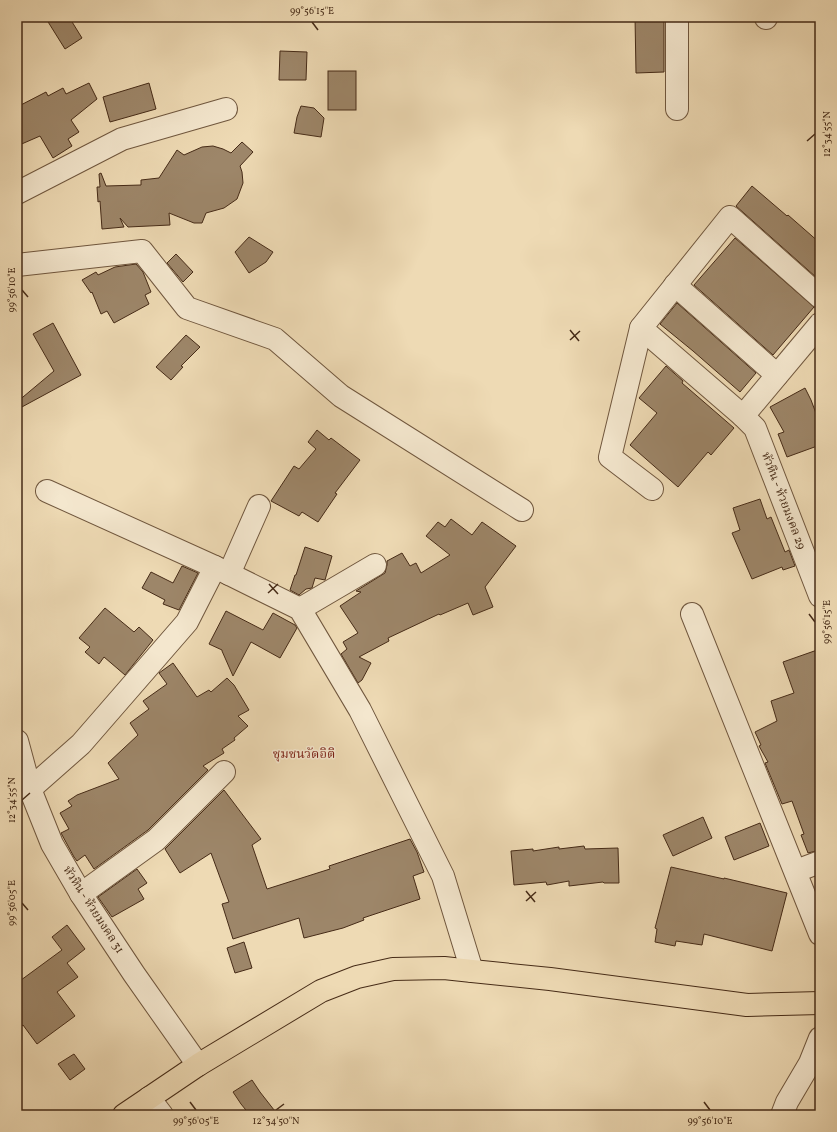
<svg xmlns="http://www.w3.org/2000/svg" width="837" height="1132" font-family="Vollkorn,'Noto Serif Thai',serif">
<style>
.building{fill:#9d8669;stroke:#462b17}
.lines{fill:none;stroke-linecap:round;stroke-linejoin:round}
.minor-casing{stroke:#70573e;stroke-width:24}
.major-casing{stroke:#462b17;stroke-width:24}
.minor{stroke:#f4e7ce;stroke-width:22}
.major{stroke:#eedab4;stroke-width:22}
.ticks{fill:none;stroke:#462b17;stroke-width:1.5}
.labels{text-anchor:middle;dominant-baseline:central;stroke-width:3;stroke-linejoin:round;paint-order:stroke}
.street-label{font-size:12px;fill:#462b17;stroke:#f4e7ce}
.neighbourhood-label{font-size:13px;fill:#7a1f14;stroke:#f4e7ce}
.neatline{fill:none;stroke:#462b17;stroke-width:1.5}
.ticks-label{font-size:10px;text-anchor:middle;fill:#462b17}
</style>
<rect width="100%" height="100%" fill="#eedab4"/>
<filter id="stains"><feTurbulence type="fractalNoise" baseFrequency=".005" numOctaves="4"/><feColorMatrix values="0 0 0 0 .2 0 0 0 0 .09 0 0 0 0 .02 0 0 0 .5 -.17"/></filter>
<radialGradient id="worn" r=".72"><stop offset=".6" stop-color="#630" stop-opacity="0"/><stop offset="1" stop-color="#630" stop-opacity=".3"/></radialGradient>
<g class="building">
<path d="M45,17H69L82,38L65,49Z"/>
<path d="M635,17H664V72L636,73Z"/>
<path d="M280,51L307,52L306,80H279Z"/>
<rect x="328" y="71" width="28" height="39"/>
<path d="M89,83L97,99L71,120L79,132L68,139L72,146L53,158L40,136L17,146V107L46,92L48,96L63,88L66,94Z"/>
<path d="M149,83L156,109L110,122L103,97Z"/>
<path d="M301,106L314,108L324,118L321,137L294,133L297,117Z"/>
<path d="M242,142L253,152L240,166L242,172L243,183L237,199L224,208L206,213L202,223H194L169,213L170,225L128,227L120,218L124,227L102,229L100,201L98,202L97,187H100L99,174L101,173L106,186L141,185V180L159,178L177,150L184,155L202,147L213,146L223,149L231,153Z"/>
<path d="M752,186L787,216L788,215L820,243V275L817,278L736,206Z"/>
<path d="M249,237L273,252L266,262L249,273L235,252Z"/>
<path d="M735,238L814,307L773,355L694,285Z"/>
<path d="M176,254L193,272L183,282L167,263Z"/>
<path d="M136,264L143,272L151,292L145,295L149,304L114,323L107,311L101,314L92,292L91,293L82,280L96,272L98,275L115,267Z"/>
<path d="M677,303L756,373L740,392L693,351L660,324Z"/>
<path d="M53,323L81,375L20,408L17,402L54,371L33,334Z"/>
<path d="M186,335L200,347L181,366L183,367L171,380L156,367Z"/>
<path d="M666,366L683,381L682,383L734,428L711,455L708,452L678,487L630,445L657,413L639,398Z"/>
<path d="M805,388L811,400L820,424V445L787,457L778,434L784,432L770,407Z"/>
<path d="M317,430L329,440L331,438L360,460L335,493L337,494L318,522L302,512L299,516L271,501L294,466L299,469L316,449L308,442Z"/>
<path d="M760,499L767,519L771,517L785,552L789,550L795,566L783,570L782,567L752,579L732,533L740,530L733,508Z"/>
<path d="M451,519L472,535L482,522L516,546L485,587L493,607L473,615L468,603L440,615L439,614L388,638L389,641L359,657L371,663L362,680L358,683L341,654L347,649L343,642L358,633L340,606L361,592L356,591L385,573L387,565V561L402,553L410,566L416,563L421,573L450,555L426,536L438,522L445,527Z"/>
<path d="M305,547L332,556L325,580L315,578L312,588L306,589L299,595L290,590L295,575H296Z"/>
<path d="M182,566L198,573L179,610L163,604L165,600L142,588L151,572L173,583Z"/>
<path d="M105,608L134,632L139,627L153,640L125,675L104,657L99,664L85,652L90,647L79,638Z"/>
<path d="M226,611L263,630L273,613L295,625L297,628L280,658L251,642L233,676L222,651V650L209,644Z"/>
<path d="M820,649V850L808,853L801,835L804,834L792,801L782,804L765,763L768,762L759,746L761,745L755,732L777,721L771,701L794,693L783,662Z"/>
<path d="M173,663L197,697L209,690L211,692L227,678L234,685L249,710L238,716L248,726L234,738L235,740L222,749L224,753L203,766L208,770L148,830L94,869L85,855L77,861L74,857L61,833L69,829L60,813L72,806L68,801L77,795L119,779L108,763L138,735L130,723L149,709L143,701L167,684L159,673Z"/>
<path d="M224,790L261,839L252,845L267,889L330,869L329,866L410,839L417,852L424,872L413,876L420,899L363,918L364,920L343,928L304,938L299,918L233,939L222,904L229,902L211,853L180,873L165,849Z"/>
<path d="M703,817L712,838L673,856L663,835Z"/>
<path d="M760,823L769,846L734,860L725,837Z"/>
<path d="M584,846L585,849L618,848L619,883H604L603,882L569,886V881L547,885L546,882L514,885L511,851L533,849V851L559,847V849Z"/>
<path d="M671,867L724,879V878L787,893L772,951L704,934L702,945L676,941L675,946L655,942L657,929L655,928Z"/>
<path d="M137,869L147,883L138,889L144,899L112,917L98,897Z"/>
<path d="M67,925L85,949L67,963L78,977L57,992L75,1016L37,1044L23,1025L17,1029V983L62,950L52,937Z"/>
<path d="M244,942L252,968L235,973L227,948Z"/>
<path d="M74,1054L85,1069L70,1080L58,1064Z"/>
<path d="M252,1080L260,1092L278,1115H250L241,1104L233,1092Z"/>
</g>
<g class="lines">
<defs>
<g id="minor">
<path d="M766,17V18"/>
<path d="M677,109V17"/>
<path d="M17,193L122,139L226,109"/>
<path d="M17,265L142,251L187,308L275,339L341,396L522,510"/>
<path d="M675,285L777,375"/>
<path d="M641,328L743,416L755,428L820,596"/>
<path d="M743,416L820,324"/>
<path d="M652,489L610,457L641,328L730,217L820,297"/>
<path d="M47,491L215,567L300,609L360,710L443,876L472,971"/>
<path d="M229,574L259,506"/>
<path d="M300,609L375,565"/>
<path d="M692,614L820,934"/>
<path d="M17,741L30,789L52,844L81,894L134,974L198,1065"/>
<path d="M30,789L81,744L187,622L215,567"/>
<path d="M796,871L820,862"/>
<path d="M81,894L156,840L224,772"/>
<path d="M149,1098L162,1115"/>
<path d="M782,1115L787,1102L810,1063L820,1038"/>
</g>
<path id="major" d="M124,1115L198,1065L321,991L357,977L393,969L444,968L472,971L550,979L747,1005L820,1003"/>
</defs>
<use href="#minor" class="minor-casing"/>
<use href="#major" class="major-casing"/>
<use href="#minor" class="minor"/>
<use href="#major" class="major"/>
</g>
<path class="ticks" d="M312,22L318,30M807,141L815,134M22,290L28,297M570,330L579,341M570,340L580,331M269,584L278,594M268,593L278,584M809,614L815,622M22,800L30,793M526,891L535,902M526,901L536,892M22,903L28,910M190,1102L196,1110M704,1102L710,1110M276,1110L284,1104"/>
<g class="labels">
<g class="street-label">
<text transform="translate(783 501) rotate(69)">หัวหิน - ห้วยมงคล 29</text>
<text transform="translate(93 910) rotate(57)">หัวหิน - ห้วยมงคล 31</text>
</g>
<g class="neighbourhood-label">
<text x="304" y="755">ชุมชนวัดอิติ</text>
</g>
</g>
<rect width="837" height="1132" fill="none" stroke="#eedab4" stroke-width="44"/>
<rect x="22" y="22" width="793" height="1088" class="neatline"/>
<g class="ticks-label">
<text x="312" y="14">99°56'15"E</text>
<text transform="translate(826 134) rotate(-90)" y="4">12°34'55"N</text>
<text transform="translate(11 290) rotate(-90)" y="4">99°56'10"E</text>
<text transform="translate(826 622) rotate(-90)" y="4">99°56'15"E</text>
<text transform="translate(11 800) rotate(-90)" y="4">12°34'55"N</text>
<text transform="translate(11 903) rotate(-90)" y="4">99°56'05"E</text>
<text x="196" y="1124">99°56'05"E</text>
<text x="276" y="1124">12°34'50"N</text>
<text x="710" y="1124">99°56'10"E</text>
</g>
<rect width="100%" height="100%" filter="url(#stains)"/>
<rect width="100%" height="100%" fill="url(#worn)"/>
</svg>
